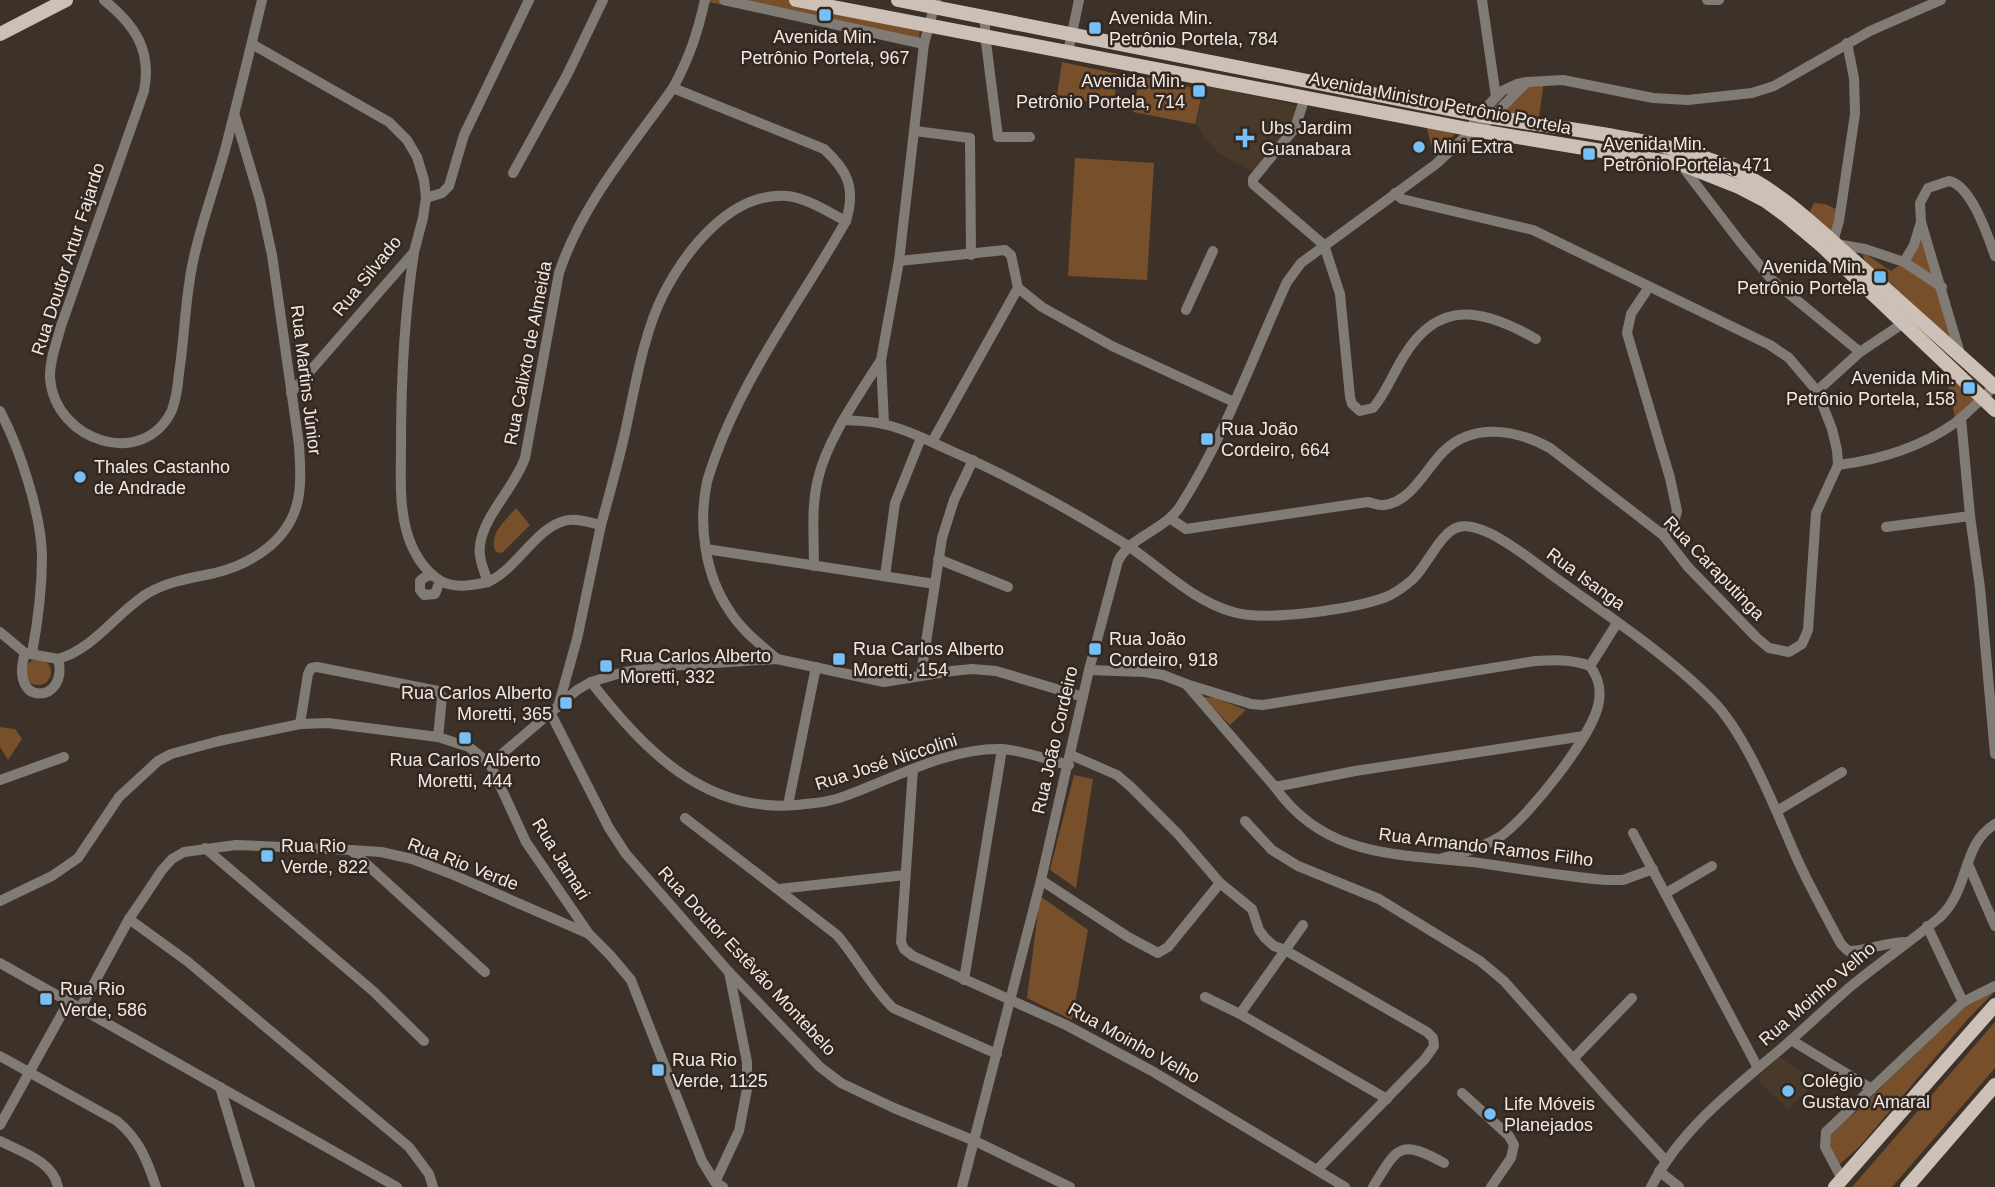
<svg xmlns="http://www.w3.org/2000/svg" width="1995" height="1187" font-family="Helvetica,sans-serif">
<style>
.built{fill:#49392b}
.green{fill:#77502b}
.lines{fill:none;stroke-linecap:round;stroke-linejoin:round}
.minor{stroke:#817b76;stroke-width:10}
.major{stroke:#ccc0b7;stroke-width:14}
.poi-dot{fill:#77c0f7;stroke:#33281f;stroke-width:2.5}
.labels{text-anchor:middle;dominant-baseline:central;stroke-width:5;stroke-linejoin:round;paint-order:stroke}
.poi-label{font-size:18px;fill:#f0e8e3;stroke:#33281f;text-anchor:start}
.street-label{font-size:18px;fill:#f0e8e3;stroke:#33281f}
</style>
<rect width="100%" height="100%" fill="#3d3229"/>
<g class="built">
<path d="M1205,85L1298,106L1292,127L1253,172L1218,153L1195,124Z"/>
<path d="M1780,1057L1817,1081L1788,1109L1756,1078Z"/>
</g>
<g class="green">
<path d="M698,0H795L920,24L919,43Z"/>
<path d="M1062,62L1118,74L1113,107L1057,95Z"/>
<path d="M1140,76L1203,90L1195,124L1133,112Z"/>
<path d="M1544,81L1538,124L1491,116L1516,91Z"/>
<path d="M1426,126L1455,134L1435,157Z"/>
<path d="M1075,158L1154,163L1147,280L1068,276Z"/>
<path d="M1814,203L1825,204L1838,210L1832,235L1808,216Z"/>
<path d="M1921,224L1961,357L1867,267L1861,251L1891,271L1904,262Z"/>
<path d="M1952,371L1977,396L1955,418L1947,381Z"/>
<path d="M516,508L530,525L502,553L496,552C487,535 506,520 516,508Z"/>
<circle cx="38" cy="672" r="13"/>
<path d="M1203,697L1216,698L1246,710L1230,725Z"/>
<path d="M0,727L15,729L22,739L8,760L0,747Z"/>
<path d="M1074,775L1093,779L1076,888L1050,870Z"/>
<path d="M1040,896L1088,930L1072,1020L1027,998Z"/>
<path d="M1995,991L1967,1020L1860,1146L1840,1164L1829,1150L1825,1139L1837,1127L1856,1112L1964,1006Z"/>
<path d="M1995,1022V1068L1892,1187H1852Z"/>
</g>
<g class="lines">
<g class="minor">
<path d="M104,0C135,25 152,50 144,91L61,326C57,342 49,361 50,378C55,442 144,470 172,410C176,399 178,385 179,373C185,335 185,295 194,257C202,221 215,186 225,150C238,100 250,50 262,0"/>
<path d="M724,0L924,44"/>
<path d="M1482,0L1496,97"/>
<path d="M1707,0H1719"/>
<path d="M985,17V34L998,137H1030"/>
<path d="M252,44L389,122L407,140L417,157L424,180L426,198L423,218L414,252L291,393"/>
<path d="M1068,52L1079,0"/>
<path d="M673,88L824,149C848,171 856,188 846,221C805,293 755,360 723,437C717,452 711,467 707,482C698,524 705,575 729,610C741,630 760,644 777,659"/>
<path d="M1305,97L1295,128L1253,179V184L1324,245L1340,294L1350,397L1352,404L1360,411L1373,408C1386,393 1393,373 1404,356C1439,298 1484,309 1536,339"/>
<path d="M915,131L970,138L971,255"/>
<path d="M1466,134L1479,115L1502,91L1517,84L1527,82L1563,80L1653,98L1688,100L1752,93L1774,86L1870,31L1941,0"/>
<path d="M1682,166L1741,243L1771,279L1860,352"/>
<path d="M513,173L567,75L603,0"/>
<path d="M426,198L442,193L449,186L464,135L529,0"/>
<path d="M1833,242L1839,221L1855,114L1854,78L1847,43"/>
<path d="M1836,244L1865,249L1904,262L1942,287"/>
<path d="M414,253C404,317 401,380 401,444C401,472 399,502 406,529C411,549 423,571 441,581C455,589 473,585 488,582"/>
<path d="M899,261L1005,250L1011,255L1018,288L932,442"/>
<path d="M1904,262L1914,245L1921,222"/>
<path d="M1649,287L1631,314L1627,333L1670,478L1677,511L1674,523L1663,535"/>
<path d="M1018,288L1042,307L1112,346L1234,402"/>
<path d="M1186,310L1213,251"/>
<path d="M1961,357L1921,222L1920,203L1928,188L1949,181C1971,185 1988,236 1995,256"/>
<path d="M1817,391L1860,352L1902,324"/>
<path d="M0,411C20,449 41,513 42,556C42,589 38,621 32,653"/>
<path d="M1961,418L1970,516L1980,588L1995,754"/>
<path d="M844,420C857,421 870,421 883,424C905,429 928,440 949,450C1009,476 1069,509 1125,544C1161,567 1191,600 1233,612C1266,622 1354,609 1386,597C1396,593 1405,586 1413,579C1427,566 1441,531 1459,527C1484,521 1530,559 1549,573C1601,611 1667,654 1712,700C1746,734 1775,808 1794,852C1808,884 1825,914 1841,944L1848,951C1869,951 1884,942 1907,942"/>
<path d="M884,424L881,360L899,261L924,44L936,0"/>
<path d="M1838,465C1878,460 1921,447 1955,423C1969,412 1982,398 1995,386"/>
<path d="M1171,519L1186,529L1368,502C1373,503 1380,506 1384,505C1412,502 1426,468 1444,451C1474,422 1517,430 1550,448L1663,535L1688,567L1757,638L1769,648L1789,652L1802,644L1808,630L1816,513L1838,465L1837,450L1832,429L1817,391L1789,358L1770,345L1533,230L1402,199L1395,193"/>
<path d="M601,525C609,496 617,467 624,437C634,393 643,333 664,293C687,249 731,192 787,196C807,198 828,212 846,221"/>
<path d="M1886,527L1970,516"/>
<path d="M706,549L935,584"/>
<path d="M938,559L1008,587"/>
<path d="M814,566C814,537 811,507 818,479C827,439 859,395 881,360"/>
<path d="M432,575L425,577L420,581V590L424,595L435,594L440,581"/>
<path d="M885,576L895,503L921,438"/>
<path d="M0,632L25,653L58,659C94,649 117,612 148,593C169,581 192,578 215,573C251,564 287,542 297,504C302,485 300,464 299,445L272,255L260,200L235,116"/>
<path d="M25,653C8,709 70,703 58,659"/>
<path d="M1590,666L1617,623"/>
<path d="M1089,670L1144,672L1163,675L1186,684L1275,787C1324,857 1395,854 1472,862C1516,868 1560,876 1605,880H1623L1653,869"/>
<path d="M921,675L942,538L954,500L973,460"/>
<path d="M591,682C644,749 703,813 796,805C814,803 831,802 848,795C897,777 948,748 1001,749C1023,750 1048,760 1069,765"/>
<path d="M1186,684L1251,704L1263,705L1535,661C1554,660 1572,659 1590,666C1598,677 1601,687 1599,701C1595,734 1528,817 1501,836C1483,848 1460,853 1440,859"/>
<path d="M558,707L577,639L601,525C590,523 575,517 564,521C535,529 517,569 488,582C484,571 478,557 480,545C484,515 515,487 525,458L559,273C581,205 632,146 673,88C690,56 697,35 705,0"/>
<path d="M551,714L609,828L626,854L728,971L820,1067L841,1083L894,1108L975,1141L1070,1187"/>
<path d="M300,724L308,674L311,668L317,667L438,691L442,697L438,737"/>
<path d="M1071,755L1117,775L1131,787L1178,834L1220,883L1252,909L1259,930L1265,938L1274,946L1285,950L1427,1032L1433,1038L1434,1046L1425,1059L1317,1170"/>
<path d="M490,764L577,690L591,682L624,672L669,666L777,659L884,682L952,671L972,669L996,671L1083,697"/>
<path d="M913,769L901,942L904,949L913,956L1066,1025L1152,1071L1345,1187"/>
<path d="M0,780L64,757"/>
<path d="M1275,787L1355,771L1584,736"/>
<path d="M788,805L816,667"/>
<path d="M1777,811L1842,772"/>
<path d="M685,818L837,935C857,958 871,987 893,1008L997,1054"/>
<path d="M1245,821L1272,850L1298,866L1379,899L1480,961L1504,981L1607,1097L1665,1160"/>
<path d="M1633,833L1758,1068"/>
<path d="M205,848L373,991L424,1041"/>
<path d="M351,850L485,972"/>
<path d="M1968,864L1995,926"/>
<path d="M1041,880L1128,937L1158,953L1168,947L1220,883"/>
<path d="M779,889L905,875"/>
<path d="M1666,893L1712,866"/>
<path d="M0,901L52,876L78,858L119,797L158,761L171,754L219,741L300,724L328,723L438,737L469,747L490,764L526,842L589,934"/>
<path d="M129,919L187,961L409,1147L429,1174L433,1187"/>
<path d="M0,963L397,1187"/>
<path d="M964,980L1002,749"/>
<path d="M1205,997L1240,1014L1387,1099"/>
<path d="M1963,1002L1995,986"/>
<path d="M81,1007L129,919L146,894L162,870L172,859L184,852L236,845L351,850L381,852L412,859L449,873L589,934L610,955L631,980L702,1161L715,1182L723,1187"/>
<path d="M1240,1014L1303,925"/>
<path d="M1791,1040L1872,1089"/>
<path d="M0,1056L117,1121C139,1139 147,1160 156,1187"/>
<path d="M1573,1059L1632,998"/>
<path d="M220,1087L250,1187"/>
<path d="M1462,1093L1509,1136L1514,1145L1511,1158L1491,1187"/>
<path d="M0,1125L69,1001"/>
<path d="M0,1141C21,1152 53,1161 58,1187"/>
<path d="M1659,1171L1679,1187"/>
<path d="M1842,1179L1825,1147L1826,1132L1963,1002L1927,926"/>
<path d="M715,1182L739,1131L747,1089V1062L729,972"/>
<path d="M962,1187L1041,880L1089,670L1118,561C1131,535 1165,531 1181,505C1225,436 1253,356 1287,282L1301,263L1436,164L1463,139L1478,131L1527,82"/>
<path d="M1373,1187C1397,1148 1399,1138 1444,1163"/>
<path d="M1651,1187C1681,1129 1733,1089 1782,1048C1805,1028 1827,1007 1850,987C1879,963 1910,942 1939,918C1971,889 1960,846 1995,824"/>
</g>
<g class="major">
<path d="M796,0L1468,129L1681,164L1739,187L1766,201L1785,215L1822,246L1995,410"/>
<path d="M898,0L1479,115C1560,129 1648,135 1724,165C1777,187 1818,229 1860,266C1905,306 1950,347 1995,387"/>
<path d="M0,34L66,0"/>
<path d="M1835,1187L1995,1005"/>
<path d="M1907,1187L1995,1085"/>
</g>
</g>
<g class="poi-dot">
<rect x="818" y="8" width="14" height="14" rx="3.5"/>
<rect x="1088" y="21" width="14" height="14" rx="3.5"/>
<rect x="1192" y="84" width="14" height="14" rx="3.5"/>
<path d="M1241.5 127.5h7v7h7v7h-7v7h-7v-7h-7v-7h7z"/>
<circle cx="1419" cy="147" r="7"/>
<rect x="1582" y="147" width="14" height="14" rx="3.5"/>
<rect x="1873" y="270" width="14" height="14" rx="3.5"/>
<rect x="1962" y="381" width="14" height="14" rx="3.5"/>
<rect x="1200" y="432" width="14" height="14" rx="3.5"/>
<circle cx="80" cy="477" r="7"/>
<rect x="1088" y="642" width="14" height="14" rx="3.5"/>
<rect x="832" y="652" width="14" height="14" rx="3.5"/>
<rect x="599" y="659" width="14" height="14" rx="3.5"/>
<rect x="559" y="696" width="14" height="14" rx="3.5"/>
<rect x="458" y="731" width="14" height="14" rx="3.5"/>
<rect x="260" y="849" width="14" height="14" rx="3.5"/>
<rect x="39" y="992" width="14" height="14" rx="3.5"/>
<rect x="651" y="1063" width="14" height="14" rx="3.5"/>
<circle cx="1788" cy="1091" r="7"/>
<circle cx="1490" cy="1114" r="7"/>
</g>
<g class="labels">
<g class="poi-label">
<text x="1109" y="18">Avenida Min.<tspan x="1109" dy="21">Petrônio Portela, 784</tspan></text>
<text x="825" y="37" text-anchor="middle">Avenida Min.<tspan x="825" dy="21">Petrônio Portela, 967</tspan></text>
<text x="1185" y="81" text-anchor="end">Avenida Min.<tspan x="1185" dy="21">Petrônio Portela, 714</tspan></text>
<text x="1261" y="128">Ubs Jardim<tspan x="1261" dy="21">Guanabara</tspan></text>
<text x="1603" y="144">Avenida Min.<tspan x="1603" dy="21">Petrônio Portela, 471</tspan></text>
<text x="1433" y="147">Mini Extra</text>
<text x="1866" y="267" text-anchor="end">Avenida Min.<tspan x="1866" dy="21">Petrônio Portela</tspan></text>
<text x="1955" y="378" text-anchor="end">Avenida Min.<tspan x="1955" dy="21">Petrônio Portela, 158</tspan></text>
<text x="1221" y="429">Rua João<tspan x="1221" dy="21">Cordeiro, 664</tspan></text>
<text x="94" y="467">Thales Castanho<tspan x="94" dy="21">de Andrade</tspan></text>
<text x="1109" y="639">Rua João<tspan x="1109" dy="21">Cordeiro, 918</tspan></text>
<text x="853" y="649">Rua Carlos Alberto<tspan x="853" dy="21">Moretti, 154</tspan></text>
<text x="620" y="656">Rua Carlos Alberto<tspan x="620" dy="21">Moretti, 332</tspan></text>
<text x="552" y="693" text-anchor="end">Rua Carlos Alberto<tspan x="552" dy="21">Moretti, 365</tspan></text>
<text x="465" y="760" text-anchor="middle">Rua Carlos Alberto<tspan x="465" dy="21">Moretti, 444</tspan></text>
<text x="281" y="846">Rua Rio<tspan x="281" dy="21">Verde, 822</tspan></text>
<text x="60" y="989">Rua Rio<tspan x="60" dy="21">Verde, 586</tspan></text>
<text x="672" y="1060">Rua Rio<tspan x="672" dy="21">Verde, 1125</tspan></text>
<text x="1802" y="1081">Colégio<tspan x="1802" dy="21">Gustavo Amaral</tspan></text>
<text x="1504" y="1104">Life Móveis<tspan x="1504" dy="21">Planejados</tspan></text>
</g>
<g class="street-label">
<text transform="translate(1440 103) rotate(11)">Avenida Ministro Petrônio Portela</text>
<text transform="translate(68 259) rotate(-72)">Rua Doutor Artur Fajardo</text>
<text transform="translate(367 276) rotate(-51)">Rua Silvado</text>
<text transform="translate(528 353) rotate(-79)">Rua Calixto de Almeida</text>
<text transform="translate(306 380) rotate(83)">Rua Martins Júnior</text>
<text transform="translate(1714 568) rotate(46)">Rua Caraputinga</text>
<text transform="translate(1586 579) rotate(36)">Rua Isanga</text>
<text transform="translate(1055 740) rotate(-77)">Rua João Cordeiro</text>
<text transform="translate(886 762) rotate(-18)">Rua José Niccolini</text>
<text transform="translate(1486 847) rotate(7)">Rua Armando Ramos Filho</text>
<text transform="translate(561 859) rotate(58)">Rua Jamari</text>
<text transform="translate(463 864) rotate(21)">Rua Rio Verde</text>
<text transform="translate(747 961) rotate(47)">Rua Doutor Estêvão Montebelo</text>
<text transform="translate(1817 994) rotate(-41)">Rua Moinho Velho</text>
<text transform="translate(1134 1043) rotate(29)">Rua Moinho Velho</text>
</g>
</g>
</svg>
